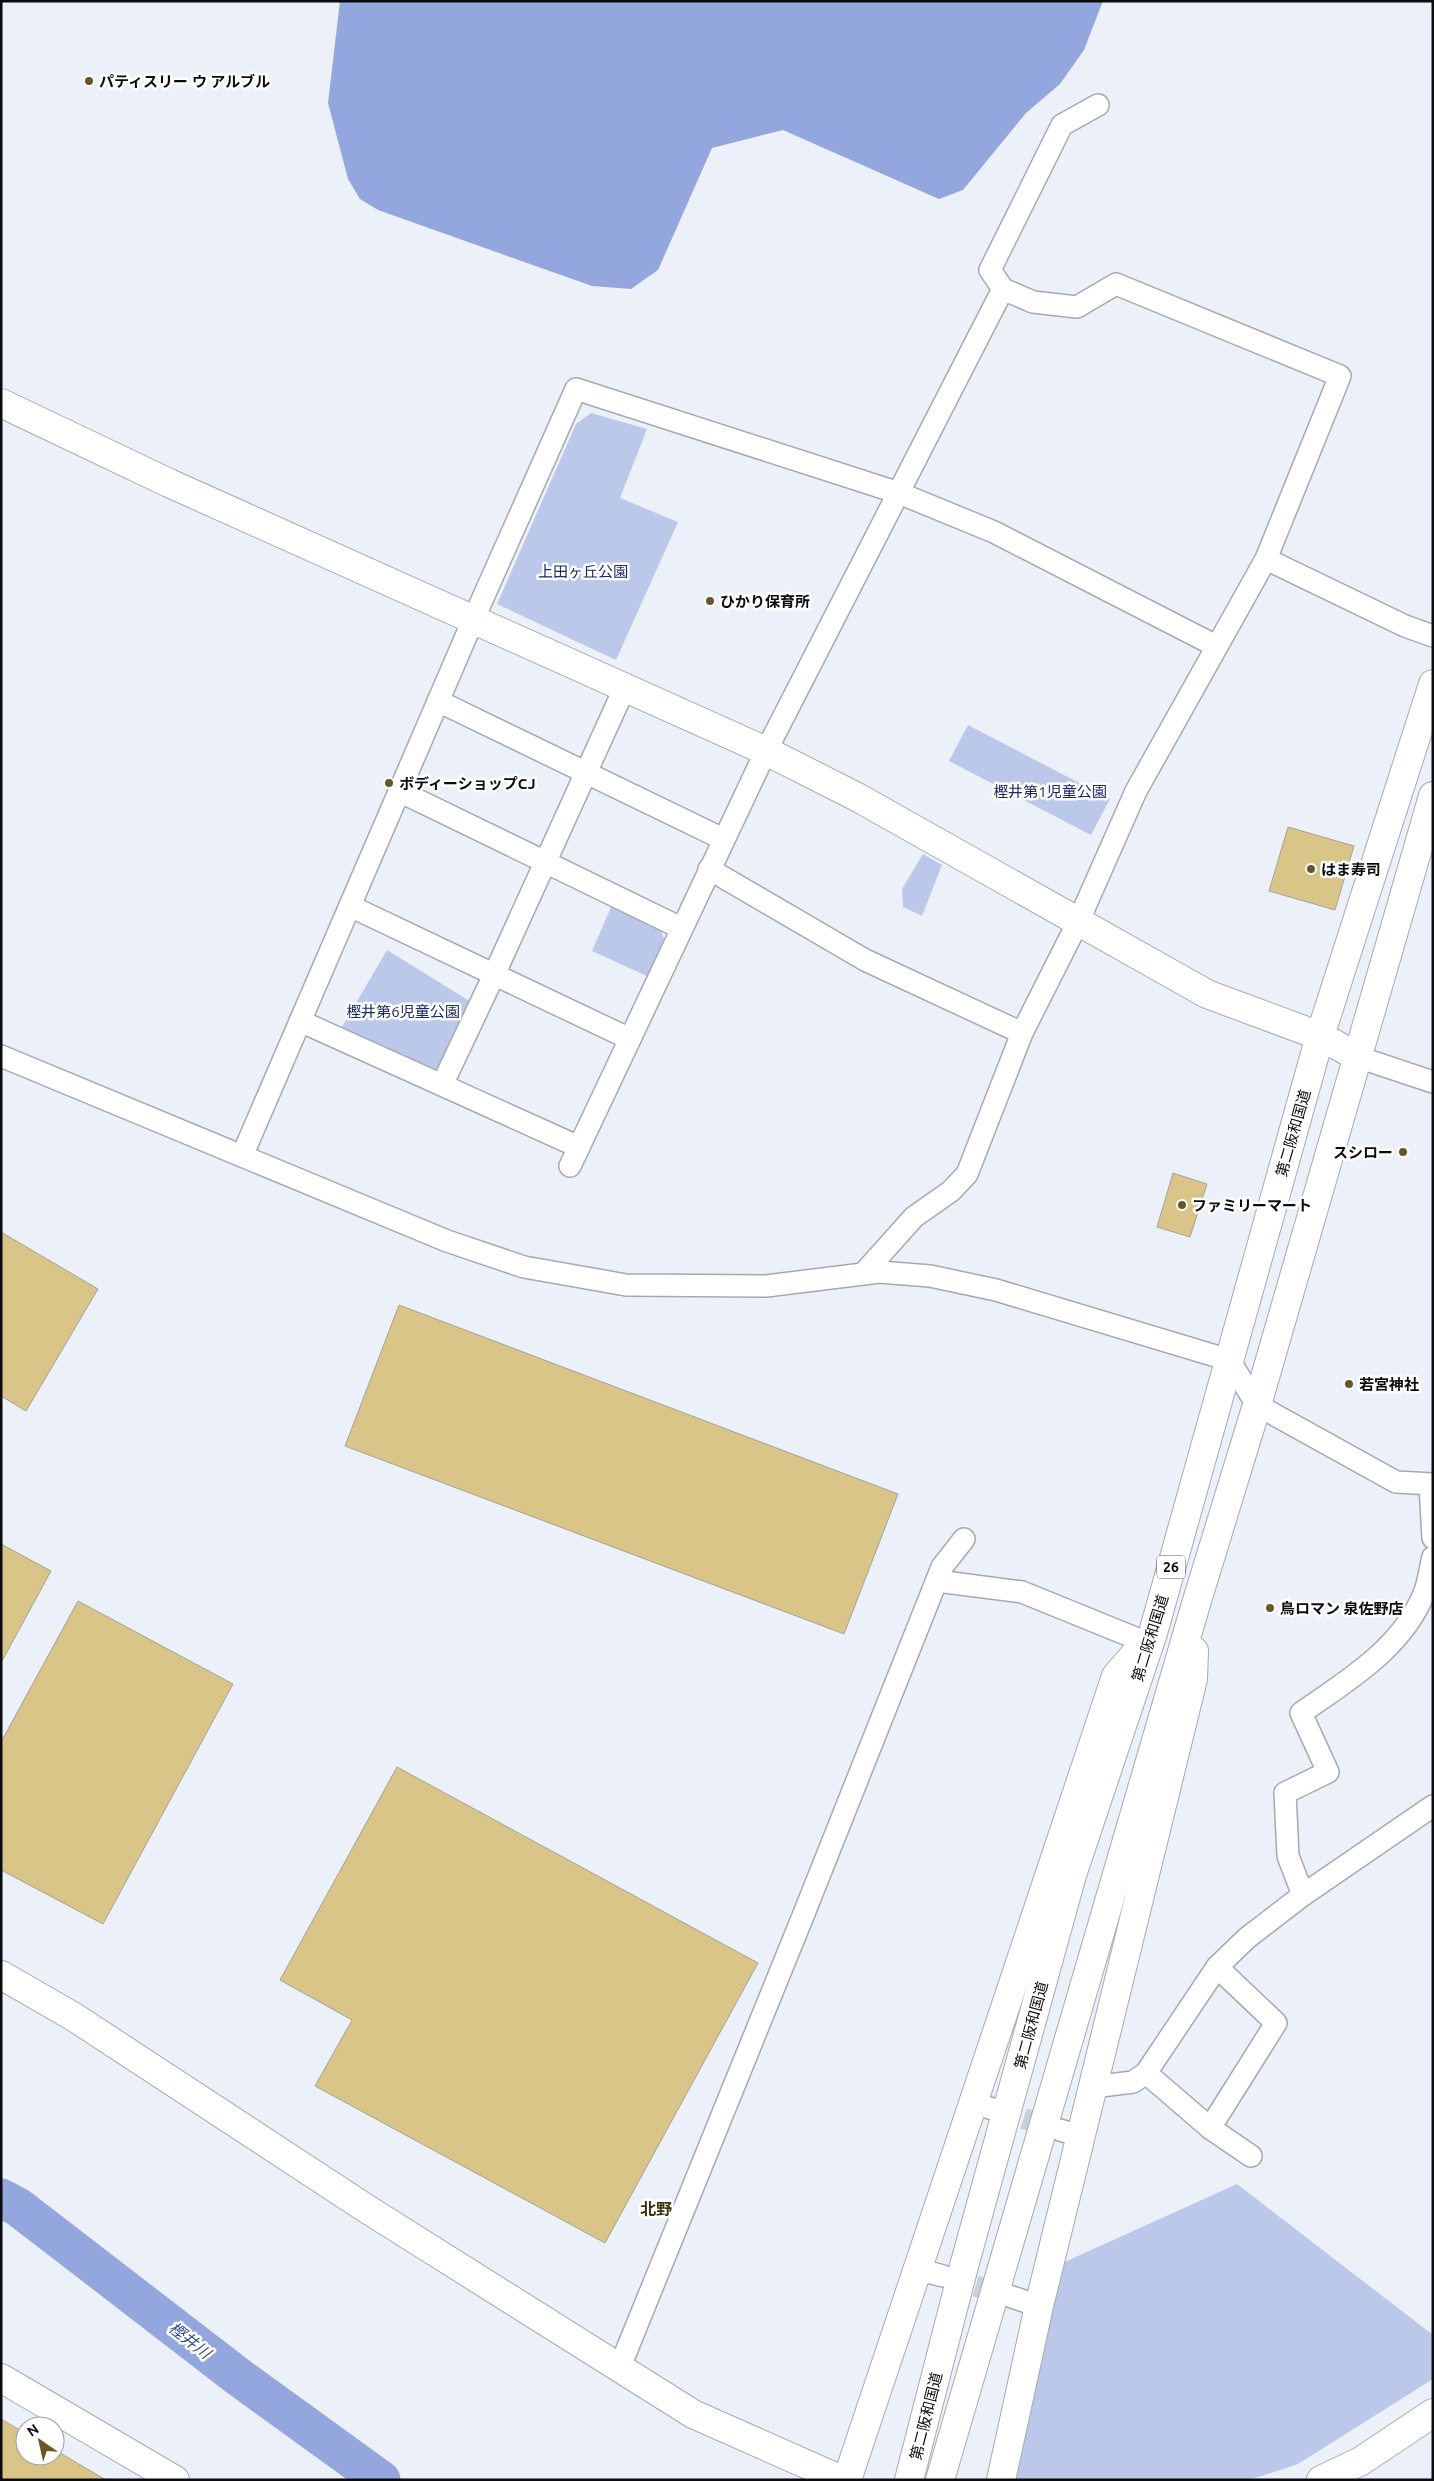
<svg xmlns="http://www.w3.org/2000/svg" width="1434" height="2481" font-family="Ubuntu,'Noto Sans JP',sans-serif">
<style>
.green{fill:#bbc8ea}
.water{fill:#93a7de}
.lines{fill:none;stroke-linecap:round;stroke-linejoin:round}
.river{stroke:#93a7de;stroke-width:39}
.building{fill:#dac588;stroke:#a5a299}
.minor-tunnel{stroke:#caced6;stroke-width:21;stroke-dasharray:21 11;stroke-linecap:butt}
.minor-casing{stroke:#a6a9b2;stroke-width:24}
.tertiary-casing{stroke:#a6a9b2;stroke-width:30}
.trunk-casing{stroke:#a6a9b2;stroke-width:30}
.minor{stroke:#fff;stroke-width:21}
.tertiary{stroke:#fff;stroke-width:28}
.trunk{stroke:#fff;stroke-width:28}
.poi-dot{fill:#695826;stroke:#fff;stroke-width:2}
.labels{text-anchor:middle;dominant-baseline:central;stroke-width:5;stroke-linejoin:round;paint-order:stroke}
.shield{fill:#fff;stroke:#545456;stroke-width:1}
.shield-label{font-size:14px;font-weight:bold;fill:#0a0b0e}
.poi-label{font-size:15px;font-weight:bold;fill:#0a0b0e;stroke:#fff;text-anchor:start}
.park-label{font-size:15px;fill:#192767;stroke:#fff}
.street-label{font-size:15px;fill:#0a0b0e;stroke:#fff}
.neighbourhood-label{font-size:16px;font-weight:bold;fill:#3f3208;stroke:#fff}
.water-label{font-size:16px;font-style:italic;fill:#384b8e;stroke:#fff}
</style>
<rect width="100%" height="100%" fill="#ecf0f9"/>
<g class="green">
<path d="M591,413L647,429L620,498L678,522L616,660L497,604L576,424Z"/>
<path d="M968,725L1110,799L1091,835L949,761Z"/>
<path d="M923,854L942,865L922,916L903,907L902,889Z"/>
<path d="M612,905L659,926L664,939L647,976L592,951Z"/>
<path d="M387,950L471,1002L439,1076L339,1032Z"/>
<path d="M1237,2184L1433,2335V2379L1298,2464L1249,2480H1010L1058,2265Z"/>
</g>
<path class="water" d="M340,1H1103L1084,50L1060,84L1026,113L963,190L939,199L783,130L712,148L658,270L631,289L592,286L378,210L360,199L348,179L328,103Z"/>
<g class="lines">
<path class="river" d="M1,2198L18,2207L240,2378L381,2480"/>
</g>
<g class="building">
<path d="M1288,827L1354,846L1335,910L1269,891Z"/>
<path d="M1173,1173L1207,1184L1190,1237L1157,1227Z"/>
<path d="M1,1232L98,1289L26,1411L1,1396Z"/>
<path d="M399,1305L898,1494L844,1634L345,1446Z"/>
<path d="M1,1544L51,1571L1,1663Z"/>
<path d="M78,1601L233,1684L103,1924L1,1870V1742Z"/>
<path d="M397,1767L758,1963L605,2243L315,2086L352,2020L280,1980Z"/>
<path d="M1,2419L25,2433V2456H55V2450L106,2480H1Z"/>
</g>
<g class="lines">
<g class="minor-tunnel">
<path d="M993,2109L1057,2129"/>
<path d="M945,2277L1009,2296"/>
</g>
<defs>
<g id="minor">
<path d="M1266,559L1405,626L1433,636"/>
<path d="M438,701L723,839"/>
<path d="M399,791L681,928"/>
<path d="M709,869L865,960L1022,1033"/>
<path d="M350,906L630,1039"/>
<path d="M300,1021L579,1147"/>
<path d="M1,1056L447,1241L524,1267L626,1285L766,1286L879,1272L930,1276L996,1290L1229,1360L1257,1405L1396,1482L1433,1484"/>
<path d="M1358,1057L1433,1082"/>
<path d="M442,1085L494,975L625,687"/>
<path d="M242,1156L474,618L576,389L899,493L994,532L1216,646"/>
<path d="M570,1166L766,751L1003,289"/>
<path d="M863,1274L914,1217L951,1191L967,1174L1022,1033L1079,920L1136,791L1266,559L1340,376L1116,284L1077,307L1033,302L1003,289L990,270L1062,125L1098,105"/>
<path d="M1430,1485L1433,1538"/>
<path d="M937,1581L1022,1592L1145,1642"/>
<path d="M1303,1895L1288,1856L1285,1793L1328,1772L1301,1713C1348,1680 1403,1648 1425,1591C1429,1580 1430,1568 1433,1557"/>
<path d="M1146,2073L1210,2128L1251,2156"/>
<path d="M1093,2087L1133,2082L1146,2073L1217,1967L1247,1938L1303,1895L1433,1806"/>
<path d="M973,2103L993,2109"/>
<path d="M1210,2128L1276,2023L1217,1967"/>
<path d="M1060,2130L1080,2136"/>
<path d="M917,2269L943,2276"/>
<path d="M1009,2296L1039,2306"/>
<path d="M619,2369L803,1916L942,1567L964,1539"/>
</g>
<g id="tertiary">
<path d="M1,403L169,483L766,751L857,797L1207,994L1320,1036L1358,1057"/>
<path d="M1,1975L74,2017L367,2209L693,2414L842,2480"/>
<path d="M1,2378L175,2480"/>
<path d="M1321,2480L1361,2461L1433,2413"/>
</g>
<g id="trunk">
<path d="M847,2480L1116,1676L1143,1645"/>
<path d="M909,2480L964,2266L1072,1875L1153,1633L1320,1036L1433,684"/>
<path d="M940,2480L1196,1604L1257,1405L1433,796"/>
<path d="M1001,2480L1039,2306L1193,1679L1194,1651"/>
</g>
</defs>
<use href="#minor" class="minor-casing"/>
<use href="#tertiary" class="tertiary-casing"/>
<use href="#trunk" class="trunk-casing"/>
<use href="#minor" class="minor"/>
<use href="#tertiary" class="tertiary"/>
<use href="#trunk" class="trunk"/>
</g>
<g class="poi-dot">
<circle cx="89" cy="81" r="5"/>
<circle cx="710" cy="601" r="5"/>
<circle cx="389" cy="783" r="5"/>
<circle cx="1311" cy="869" r="5"/>
<circle cx="1403" cy="1152" r="5"/>
<circle cx="1182" cy="1205" r="5"/>
<circle cx="1349" cy="1384" r="5"/>
<circle cx="1270" cy="1608" r="5"/>
</g>
<g class="labels">
<rect class="shield" x="1157" y="1555.5" width="28" height="23" rx="4"/>
<g class="shield-label">
<text x="1171" y="1567">26</text>
</g>
<g class="poi-label">
<text x="99" y="81">パティスリー ウ アルブル</text>
<text x="720" y="601">ひかり保育所</text>
<text x="399" y="783">ボディーショップCJ</text>
<text x="1321" y="869">はま寿司</text>
<text x="1393" y="1152" text-anchor="end">スシロー</text>
<text x="1192" y="1205">ファミリーマート</text>
<text x="1359" y="1384">若宮神社</text>
<text x="1280" y="1608">鳥ロマン 泉佐野店</text>
</g>
<g class="park-label">
<text x="583" y="571">上田ヶ丘公園</text>
<text x="1050" y="791">樫井第1児童公園</text>
<text x="403" y="1011">樫井第6児童公園</text>
</g>
<g class="street-label">
<text transform="translate(1293 1133) rotate(-74)">第二阪和国道</text>
<text transform="translate(1150 1638) rotate(-73)">第二阪和国道</text>
<text transform="translate(1031 2025) rotate(-75)">第二阪和国道</text>
<text transform="translate(926 2416) rotate(-76)">第二阪和国道</text>
</g>
<g class="neighbourhood-label">
<text x="656" y="2209">北野</text>
</g>
<g class="water-label">
<text transform="translate(190 2340) rotate(38)">樫井川</text>
</g>
</g>
<rect width="1434" height="2481" fill="none" stroke="#0a0b0e" stroke-width="5"/>
<g transform="translate(40 2441) rotate(326)"><circle r="24" fill="#ffffff" stroke="#9d9d9f"/>
<path d="M0-4L9 19L0 12L-9 19Z" fill="#695826"/>
<text y="-8" font-size="14" font-weight="bold" text-anchor="middle" fill="#0a0b0e">N</text>
</g>
</svg>
